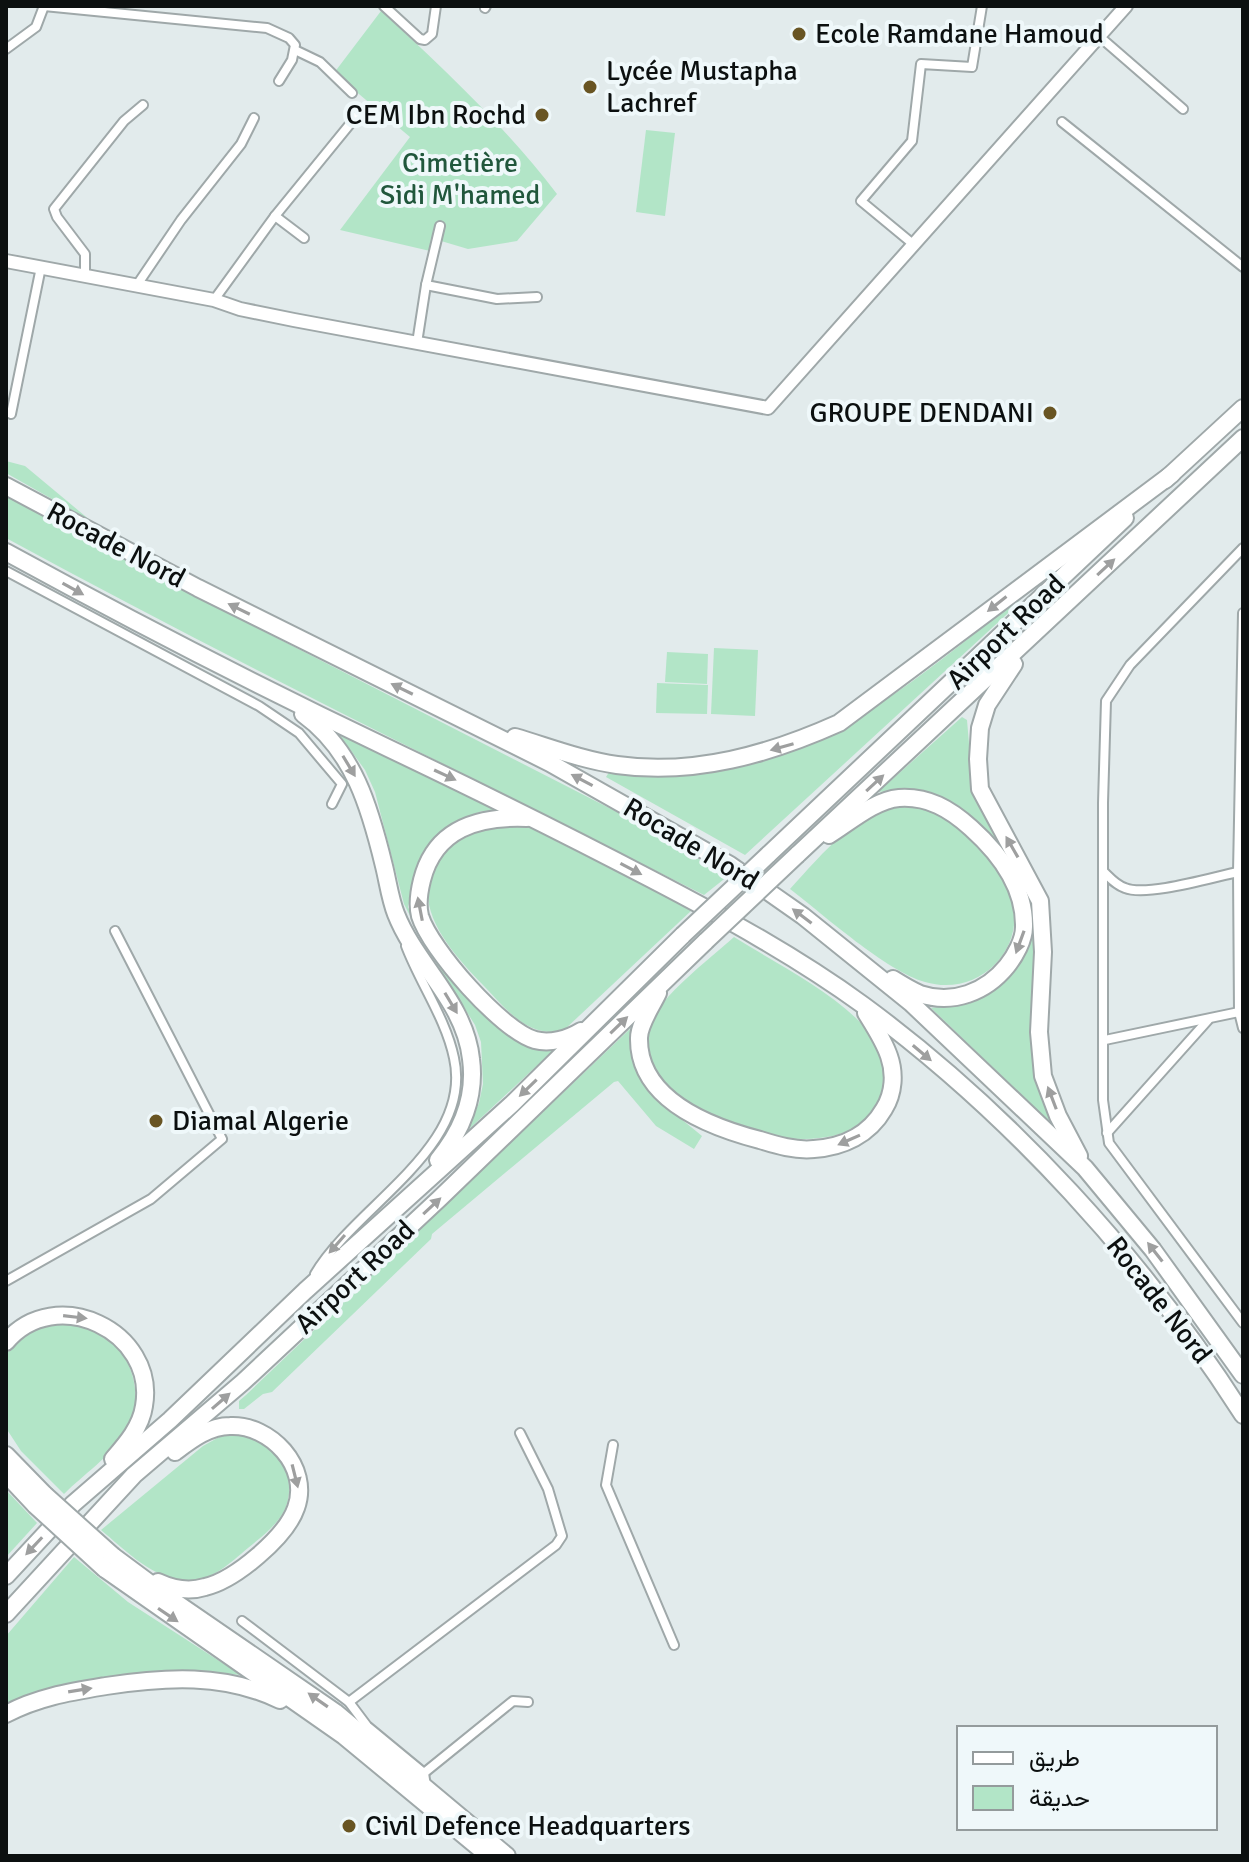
<svg xmlns="http://www.w3.org/2000/svg" width="1249" height="1862" font-family="Signika,Vazirmatn,sans-serif">
<style>
.green{fill:#b2e5c7}
.lines{fill:none;stroke-linecap:round;stroke-linejoin:round}
.street-casing{stroke:#9fa8a9;stroke-width:12}
.secondary-casing{stroke:#9fa8a9;stroke-width:16}
.highway-casing{stroke:#9fa8a9;stroke-width:20}
.street{stroke:#fff;stroke-width:8}
.secondary{stroke:#fff;stroke-width:12}
.highway{stroke:#fff;stroke-width:16}
.highway-bridge-casing{stroke:#9fa8a9;stroke-width:20;stroke-linecap:butt}
.highway-bridge{stroke:#fff;stroke-width:16}
.oneway{fill:#9e9f9f}
.poi-dot{fill:#695523;stroke:#eff8fa;stroke-width:3}
.labels{text-anchor:middle;dominant-baseline:central;stroke-width:8;stroke-linejoin:round;paint-order:stroke}
.poi-label{font-size:28px;fill:#0c1010;stroke:#eff8fa;text-anchor:start}
.park-label{font-size:28px;fill:#21573c;stroke:#eff8fa}
.street-label{font-size:28px;fill:#0c1010;stroke:#eff8fa}
</style>
<rect width="100%" height="100%" fill="#e2ebec"/>
<g class="green">
<path d="M381,11C443,68 506,127 557,194L517,241L468,249L431,238L430,251L340,230L410,137L334,73Z"/>
<path d="M646,130L675,133L665,216L636,212Z"/>
<path d="M6,461L25,466L91,521L6,473Z"/>
<path d="M6,496L193,595L619,813L728,876L704,895C471,777 236,663 6,538Z"/>
<path d="M1019,599L1018,604L745,855L606,777L611,769C647,771 686,777 721,771C837,752 929,668 1019,599Z"/>
<path d="M714,648L758,650L755,716L711,714Z"/>
<path d="M667,652L708,654L707,684L665,682Z"/>
<path d="M657,683L708,685L707,714L656,713Z"/>
<path d="M962,717L967,720L971,767L1025,879L1037,918L1054,1126L931,1008L971,1001L991,992L1010,972L1028,933L1009,860L990,835L943,798L916,789L878,792Z"/>
<path d="M336,730L505,811H482L464,818L434,840L423,856L417,871L408,907L420,932L486,1012L560,1044L466,1132L479,1103L483,1084L481,1042L475,1025L426,947L404,904L375,792L365,770Z"/>
<path d="M901,805C911,807 923,807 932,811C958,821 997,862 1008,888C1033,943 982,999 925,982C886,971 824,915 790,889C814,863 839,832 871,815C880,810 891,808 901,805Z"/>
<path d="M525,825L692,910L563,1031C527,1038 506,1009 483,985C449,950 400,896 447,849C457,838 467,828 482,826C496,824 511,825 525,825Z"/>
<path d="M734,937C775,963 825,987 860,1022C877,1039 884,1058 883,1081C875,1193 637,1123 646,1035C649,1004 711,958 734,937Z"/>
<path d="M632,1027C625,1082 664,1104 702,1136L694,1149L656,1126L618,1081L614,1082L432,1234L431,1239L272,1392L263,1394L244,1409H239V1401L246,1395Z"/>
<path d="M67,1322C74,1324 84,1324 91,1327C130,1342 148,1397 126,1432C111,1456 83,1475 64,1494L21,1451L6,1428V1356L12,1345L34,1328Z"/>
<path d="M247,1435C254,1438 263,1441 269,1446C289,1460 295,1492 283,1513C274,1528 261,1537 248,1548C228,1565 206,1586 178,1580C148,1574 124,1549 101,1530L203,1446L221,1436Z"/>
<path d="M6,1490L37,1523L6,1557Z"/>
<path d="M74,1557L128,1602L241,1675C169,1666 73,1675 6,1705V1636Z"/>
</g>
<g class="lines">
<defs>
<g id="street">
<path d="M44,6L267,28L289,38L295,45L292,60L279,81"/>
<path d="M384,6L420,39L425,40L432,34L436,6"/>
<path d="M485,8L486,6"/>
<path d="M1100,37L1183,109"/>
<path d="M6,49L36,27L44,6"/>
<path d="M295,50L320,62L352,93"/>
<path d="M1062,122L1243,267"/>
<path d="M275,216L304,238"/>
<path d="M913,244L861,201L912,141L921,64L972,67L982,6"/>
<path d="M85,277V254L57,217L54,209L124,121L143,105"/>
<path d="M137,285L181,220L241,144L254,118"/>
<path d="M426,285L497,299L537,297"/>
<path d="M214,300L275,216L359,113"/>
<path d="M417,343L426,285L440,226"/>
<path d="M11,414L41,267"/>
<path d="M1243,548L1130,665L1106,701L1103,803V1100L1109,1143L1243,1323"/>
<path d="M6,571L259,706L299,733L342,784L332,804"/>
<path d="M1243,613L1238,872L1239,1012L1243,1028"/>
<path d="M1105,873C1111,879 1116,885 1125,888C1147,897 1213,877 1238,872"/>
<path d="M1105,1040L1239,1012"/>
<path d="M1107,1133L1208,1020"/>
<path d="M315,1274C355,1206 474,1147 454,1058C446,1019 420,983 406,946"/>
<path d="M6,1281L151,1199L222,1139L115,931"/>
<path d="M613,1445L606,1485L674,1645"/>
<path d="M242,1621L349,1702L367,1726L424,1773L426,1786"/>
<path d="M349,1702L556,1545L562,1536L548,1489L520,1433"/>
<path d="M424,1773L513,1701L528,1702"/>
</g>
<path id="secondary" d="M6,261L214,300L240,309L294,320L768,408L1126,6"/>
<g id="highway">
<path d="M1165,480L1243,408"/>
<path d="M6,486L198,588L550,763L730,865L803,916L911,1003L1085,1168L1153,1250L1243,1375"/>
<path d="M6,552C132,621 260,687 390,749C478,791 565,834 651,879C724,917 797,957 863,1005C1010,1113 1145,1261 1243,1415"/>
<path d="M1014,664L987,705L980,728L978,759L980,789L1040,901L1043,952L1039,1032L1043,1076L1058,1116L1079,1156"/>
<path d="M303,714C354,751 370,808 384,866C388,882 390,899 396,914C416,965 465,1002 471,1059C476,1096 462,1131 438,1160"/>
<path d="M515,737C549,747 582,760 617,765C694,776 770,754 839,723L1172,474"/>
<path d="M527,818C479,816 435,828 422,880C419,892 417,904 420,916C430,949 502,1031 535,1040C550,1044 568,1039 581,1031"/>
<path d="M829,835C850,822 875,800 899,798C928,796 950,809 971,828C1000,854 1025,887 1024,927C1024,940 1015,956 1007,966C986,992 953,1005 920,994C911,990 901,984 893,979"/>
<path d="M768,855L1125,518"/>
<path d="M797,855L1243,438"/>
<path d="M658,993C652,1006 639,1024 639,1038C638,1100 710,1127 760,1140C776,1145 796,1151 814,1149C843,1147 869,1135 884,1109C894,1093 895,1073 889,1056C884,1041 874,1026 866,1013"/>
<path d="M6,1342C55,1283 157,1331 144,1406C141,1427 126,1444 113,1459"/>
<path d="M6,1455L45,1495"/>
<path d="M6,1474L35,1505"/>
<path d="M113,1556L175,1602L335,1712L507,1856"/>
<path d="M105,1569L344,1736L489,1856"/>
<path d="M6,1576L73,1504L170,1420L305,1291L512,1104L683,935"/>
<path d="M158,1582C173,1589 189,1592 205,1587C235,1580 286,1537 296,1508C311,1467 270,1424 230,1426C209,1426 191,1440 175,1452"/>
<path d="M6,1614L134,1475L243,1382L439,1199L706,941"/>
<path d="M6,1714C38,1697 70,1692 106,1686C165,1677 224,1673 280,1700"/>
</g>
</defs>
<use href="#street" class="street-casing"/>
<use href="#secondary" class="secondary-casing"/>
<use href="#highway" class="highway-casing"/>
<use href="#street" class="street"/>
<use href="#secondary" class="secondary"/>
<use href="#highway" class="highway"/>
<defs>
<g id="highway-bridge">
<path d="M683,935L768,855"/>
<path d="M706,941L797,855"/>
<path d="M45,1495L113,1556"/>
<path d="M35,1505L105,1569"/>
</g>
</defs>
<use href="#highway-bridge" class="highway-bridge-casing"/>
<use href="#highway-bridge" class="highway-bridge"/>
</g>
<defs><path id="oneway-solid" d="M-6-.8H1V-3.2L6.5 0L1 3.2V.8H-6Z" transform="scale(2)"/></defs>
<g class="oneway">
<use href="#oneway-solid" transform="translate(1106 567) rotate(-43)"/>
<use href="#oneway-solid" transform="translate(73 589) rotate(29)"/>
<use href="#oneway-solid" transform="translate(997 604) rotate(142)"/>
<use href="#oneway-solid" transform="translate(239 609) rotate(-154)"/>
<use href="#oneway-solid" transform="translate(402 689) rotate(-154)"/>
<use href="#oneway-solid" transform="translate(782 747) rotate(164)"/>
<use href="#oneway-solid" transform="translate(349 766) rotate(59)"/>
<use href="#oneway-solid" transform="translate(445 775) rotate(25)"/>
<use href="#oneway-solid" transform="translate(582 780) rotate(-152)"/>
<use href="#oneway-solid" transform="translate(875 783) rotate(-43)"/>
<use href="#oneway-solid" transform="translate(1012 847) rotate(-120)"/>
<use href="#oneway-solid" transform="translate(631 869) rotate(28)"/>
<use href="#oneway-solid" transform="translate(420 909) rotate(-101)"/>
<use href="#oneway-solid" transform="translate(802 916) rotate(-143)"/>
<use href="#oneway-solid" transform="translate(1020 942) rotate(110)"/>
<use href="#oneway-solid" transform="translate(451 1003) rotate(59)"/>
<use href="#oneway-solid" transform="translate(619 1025) rotate(-44)"/>
<use href="#oneway-solid" transform="translate(922 1053) rotate(40)"/>
<use href="#oneway-solid" transform="translate(528 1088) rotate(136)"/>
<use href="#oneway-solid" transform="translate(1052 1098) rotate(-111)"/>
<use href="#oneway-solid" transform="translate(849 1140) rotate(156)"/>
<use href="#oneway-solid" transform="translate(432 1206) rotate(-43)"/>
<use href="#oneway-solid" transform="translate(337 1244) rotate(131)"/>
<use href="#oneway-solid" transform="translate(1155 1252) rotate(-128)"/>
<use href="#oneway-solid" transform="translate(75 1317) rotate(7)"/>
<use href="#oneway-solid" transform="translate(221 1401) rotate(-41)"/>
<use href="#oneway-solid" transform="translate(295 1476) rotate(76)"/>
<use href="#oneway-solid" transform="translate(34 1546) rotate(133)"/>
<use href="#oneway-solid" transform="translate(168 1615) rotate(34)"/>
<use href="#oneway-solid" transform="translate(80 1690) rotate(-9)"/>
<use href="#oneway-solid" transform="translate(318 1700) rotate(-145)"/>
</g>
<g class="poi-dot">
<circle cx="799" cy="34" r="8"/>
<circle cx="590" cy="87" r="8"/>
<circle cx="542" cy="115" r="8"/>
<circle cx="1050" cy="413" r="8"/>
<circle cx="156" cy="1121" r="8"/>
<circle cx="349" cy="1826" r="8"/>
</g>
<g class="labels">
<g class="poi-label">
<text x="815" y="34">Ecole Ramdane Hamoud</text>
<text x="606" y="71">Lycée Mustapha<tspan x="606" dy="32">Lachref</tspan></text>
<text x="526" y="115" text-anchor="end">CEM Ibn Rochd</text>
<text x="1034" y="413" text-anchor="end">GROUPE DENDANI</text>
<text x="172" y="1121">Diamal Algerie</text>
<text x="365" y="1826">Civil Defence Headquarters</text>
</g>
<g class="park-label">
<text x="460" y="163">Cimetière<tspan x="460" dy="32">Sidi M'hamed</tspan></text>
</g>
<g class="street-label">
<text transform="translate(116 545) rotate(28)">Rocade Nord</text>
<text transform="translate(1006 632) rotate(-44)">Airport Road</text>
<text transform="translate(691 844) rotate(31)">Rocade Nord</text>
<text transform="translate(355 1277) rotate(-43)">Airport Road</text>
<text transform="translate(1159 1300) rotate(52)">Rocade Nord</text>
</g>
</g>
<rect width="1249" height="1862" fill="none" stroke="#0c1010" stroke-width="16"/>
<rect x="957" y="1726" width="260" height="104" fill="#eff8fa" stroke="#949b9c" stroke-width="2"/>
<rect x="973" y="1752" width="40" height="12" fill="#ffffff" stroke="#949b9c" stroke-width="2"/>
<text x="1029" y="1766" font-size="24" fill="#0c1010">طريق</text>
<rect x="973" y="1786" width="40" height="24" fill="#b2e5c7" stroke="#949b9c" stroke-width="2"/>
<text x="1029" y="1806" font-size="24" fill="#0c1010">حديقة</text>
</svg>
